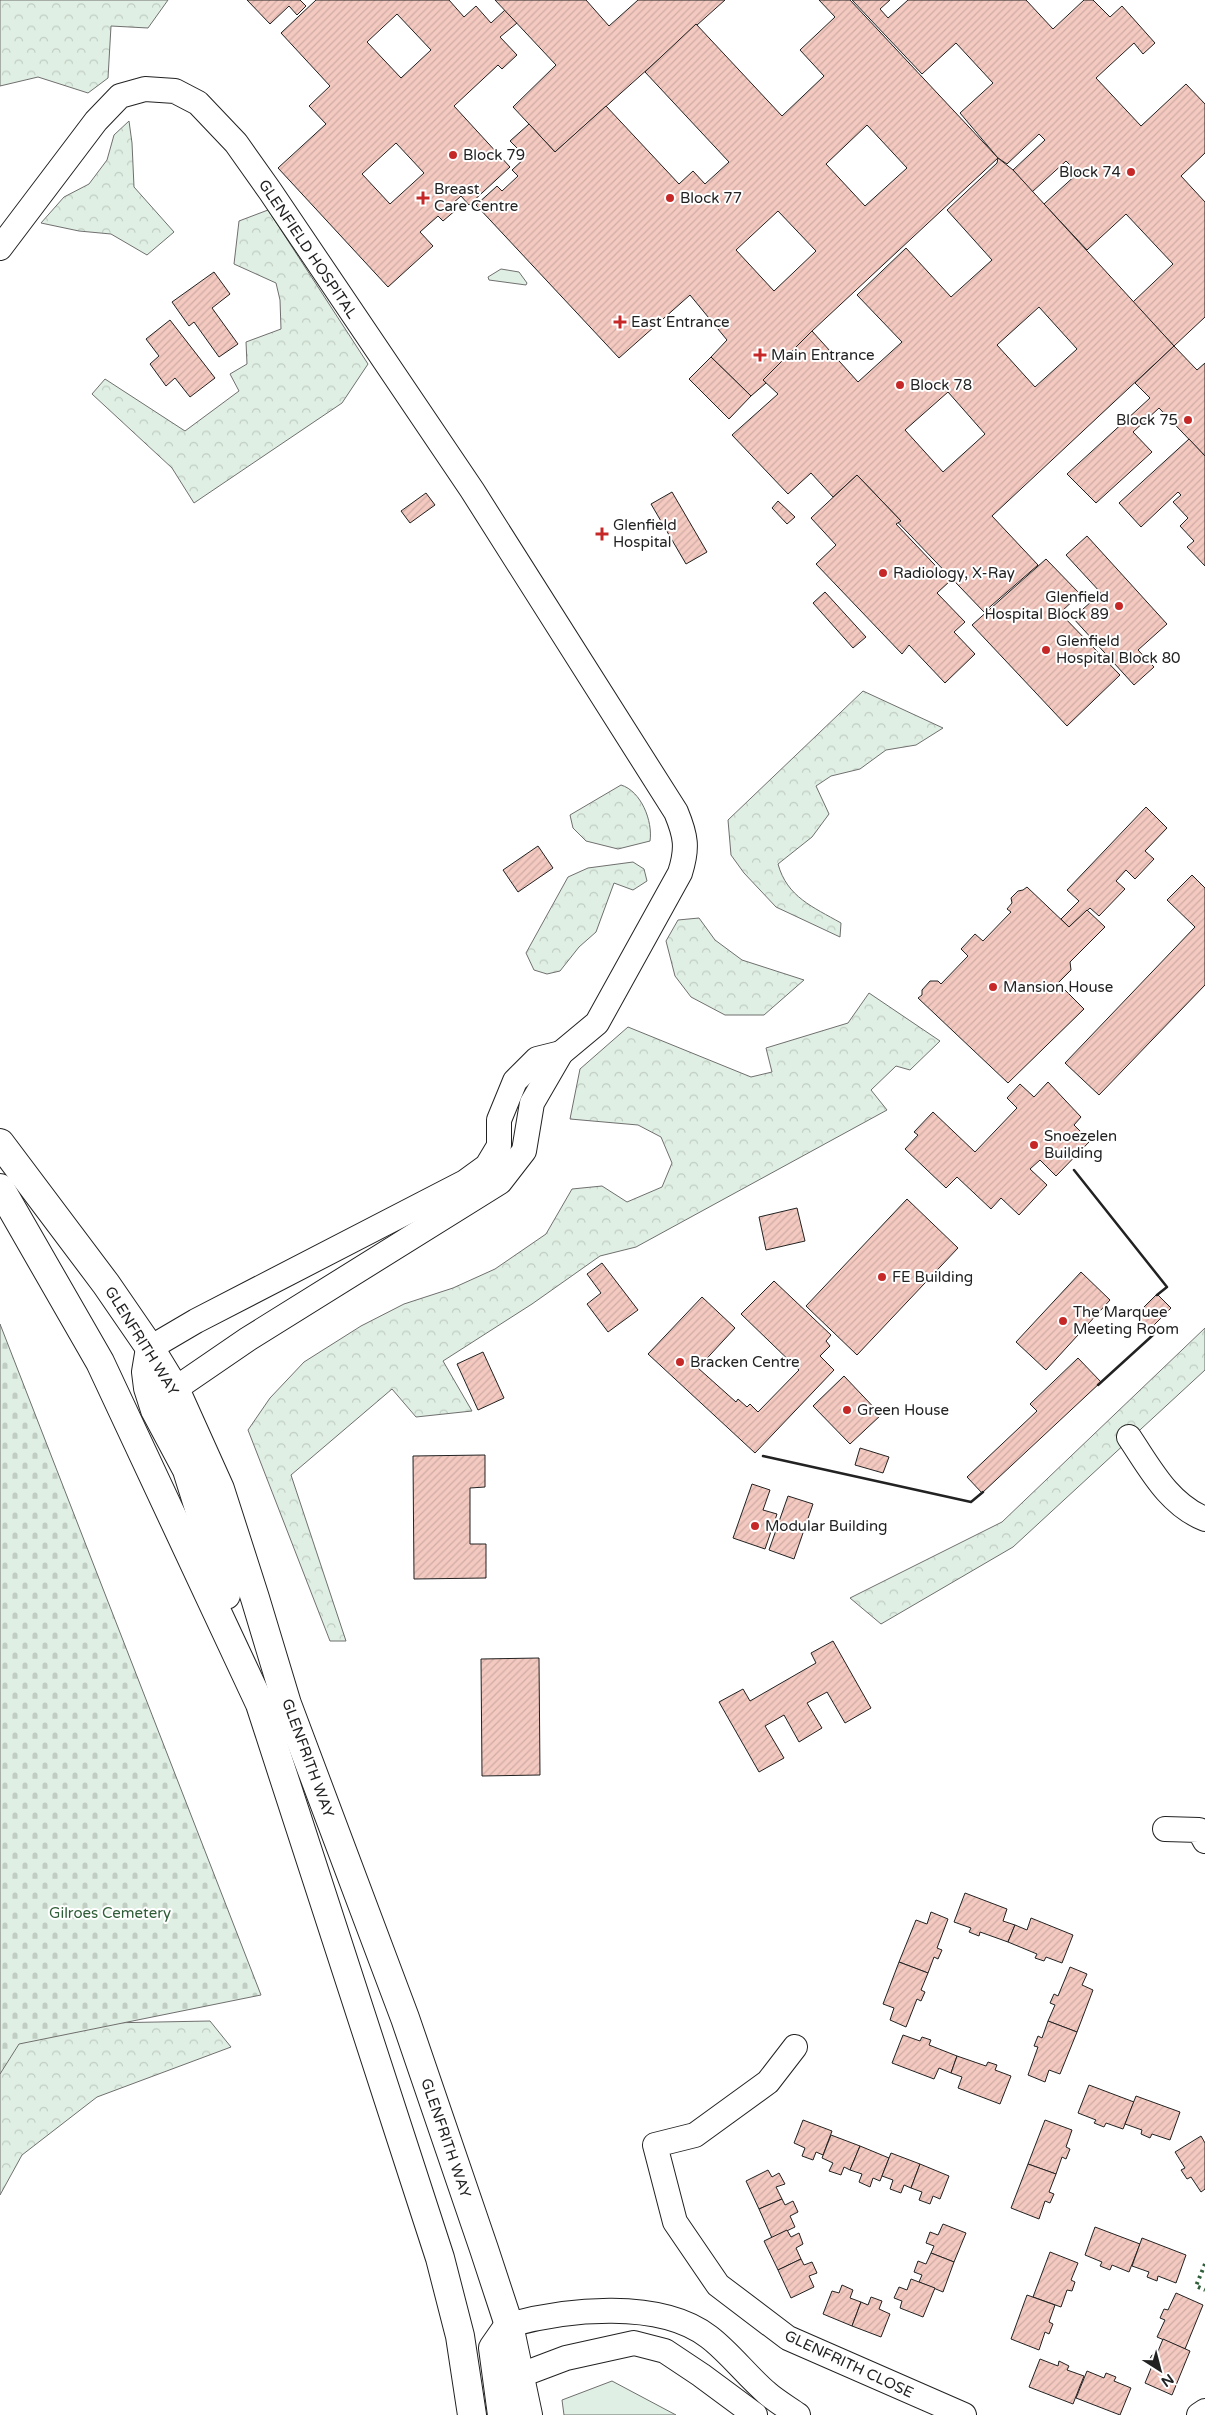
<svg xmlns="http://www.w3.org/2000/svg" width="1205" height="2415" font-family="'Varela Round',sans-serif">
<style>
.green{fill:#e0efe3;stroke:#6f6f6f}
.forest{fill:url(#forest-crowns);stroke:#6f6f6f}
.cemetery{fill:url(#cemetery-stones);stroke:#6f6f6f}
.building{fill:url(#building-hatch);stroke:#222;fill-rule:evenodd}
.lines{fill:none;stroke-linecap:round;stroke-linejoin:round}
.minor-casing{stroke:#222;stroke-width:26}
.trunk-casing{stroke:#222;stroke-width:30}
.minor{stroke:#fff;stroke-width:24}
.trunk{stroke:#fff;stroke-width:28}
.hedge{stroke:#2f5e38;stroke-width:4;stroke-dasharray:2.5 4;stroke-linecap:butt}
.wall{stroke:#222;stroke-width:2.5}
.poi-dot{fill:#c62828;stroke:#fff;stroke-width:2}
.labels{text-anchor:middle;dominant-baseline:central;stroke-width:4;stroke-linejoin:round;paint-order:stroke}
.poi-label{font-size:15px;fill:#222;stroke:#fff;text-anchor:start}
.street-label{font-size:15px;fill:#222;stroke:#fff}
.park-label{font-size:15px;fill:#2f5e38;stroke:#fff}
</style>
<defs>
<pattern id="forest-crowns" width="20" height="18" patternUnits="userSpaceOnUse" patternTransform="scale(1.25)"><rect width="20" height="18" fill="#e0efe3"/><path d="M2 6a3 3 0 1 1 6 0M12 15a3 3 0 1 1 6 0" fill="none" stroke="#c0cdc2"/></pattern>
<pattern id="cemetery-stones" width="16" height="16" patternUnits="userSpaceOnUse" patternTransform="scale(1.25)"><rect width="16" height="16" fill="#e0efe3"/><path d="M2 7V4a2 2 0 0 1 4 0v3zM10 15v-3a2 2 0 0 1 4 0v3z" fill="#c0cdc2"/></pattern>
<pattern id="building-hatch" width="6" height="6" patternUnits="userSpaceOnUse" patternTransform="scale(1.25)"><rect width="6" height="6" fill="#f3c9c0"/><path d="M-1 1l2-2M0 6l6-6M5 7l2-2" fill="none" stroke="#d0aca5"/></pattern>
</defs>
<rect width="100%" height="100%" fill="#fff"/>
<g class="green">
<path d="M501,269L519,272L527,283L526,285L489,280L488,277Z"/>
<path d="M612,2381L676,2415H564L562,2400Z"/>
</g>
<g class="forest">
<path d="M0,0H168L148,28L111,26L108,78L88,93L38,77L0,86Z"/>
<path d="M129,121L132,143L134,187L174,232L147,255L111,234L79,231L41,223L64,197L89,184L107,160L114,135Z"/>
<path d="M268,210L368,364L342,403L194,503L172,468L92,394L105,379L185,431L239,391L230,374L247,364L246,342L281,329L280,300L276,283L234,264L239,221Z"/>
<path d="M863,691L943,728L916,745L886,750L860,769L831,776L816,786L829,814L812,837L778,864C787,897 813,907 841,923L840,937L776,907L744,873L731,855L728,820Z"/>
<path d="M621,785C641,791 653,821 650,841L618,849L586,841L573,828L570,815Z"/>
<path d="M633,862L644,869L647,881L633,890L614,883L596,932L579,947L560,971L547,974L534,970L526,953L568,877L588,868Z"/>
<path d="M699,918L715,940L742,960L804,980L764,1015H725L691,997L675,976L666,941L678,920Z"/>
<path d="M869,993L940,1041L910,1070L896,1066L871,1090L887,1110L636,1247L600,1256L532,1304L443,1361L472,1411L416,1417L392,1389L291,1475L346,1641H330L248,1430L270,1398L304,1362L361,1326L404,1304L453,1288L495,1269L546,1234L572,1189L602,1186L627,1202L662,1187L672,1163L661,1137L638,1125L570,1119L580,1069L628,1027L751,1077L772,1072L766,1048L848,1023Z"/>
<path d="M1205,1328V1370L1013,1547L881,1624L850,1598L1002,1522Z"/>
<path d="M210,2021L231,2047L97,2097L22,2155L0,2195V2025Z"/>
</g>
<path class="cemetery" d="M0,1324L261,1995L19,2044L0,2074Z"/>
<g class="building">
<path d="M247,0H300L306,6L297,15L289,6L270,24Z"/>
<path d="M316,0H449L464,17L476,6L491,23L505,10L517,23L500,37L517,55L502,69L498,65L454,106L510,167L469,205L461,196L452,204L457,209L443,221L438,216L420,232L433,246L388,287L278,168L326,124L309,106L330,86L281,33ZM397,14L431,50L401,78L367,42ZM396,143L424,173L390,204L362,174Z"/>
<path d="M495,0H586L609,26L638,0H725L555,152L513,107L556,65Z"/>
<path d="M819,0H850L998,158L812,331L763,380L766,383L751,396L711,357L727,340L690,295L619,358L476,205L497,186L502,191L518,176L512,170L526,157L510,141L529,124L555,152L606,106L679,184L693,171L705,184L729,162L645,72L696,24L782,116L824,76L800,50L835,17ZM867,125L907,168L865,206L826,164ZM778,211L816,251L774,291L736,250Z"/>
<path d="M852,0H890L880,9L888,18L908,0H1026L1053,29L1084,0H1093L1110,17L1122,6L1155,43L1143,54L1134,43L1096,78L1141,126L1186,84L1205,104V153L1181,176L1205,202V317L1174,346L1133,302L1173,264L1126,214L1087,250L1044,204L1078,173L1066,161L1032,192L1013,170L1045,140L1039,134L1007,164L998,158L960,113L993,83L956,43L922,74Z"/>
<path d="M998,158L1013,170L1174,346L992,516L1038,565L984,612L884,508L901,521L857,475L833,497L811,473L788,494L732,435L778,394L763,380L812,331L858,382L902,342L857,295L906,248L951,297L992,260L947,210L997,163ZM1039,307L1077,349L1035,387L997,345ZM948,392L985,434L943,472L905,430Z"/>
<path d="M214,272L230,294L212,308L238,344L219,357L194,322L189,326L172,302Z"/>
<path d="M170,320L215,378L190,397L175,378L166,386L150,364L159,356L146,339Z"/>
<path d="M1174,346L1197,370L1205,363V456L1159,408L1133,432L1152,452L1096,503L1067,474L1150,398L1135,383Z"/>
<path d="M711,357L751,396L729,419L689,379Z"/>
<path d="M1189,439L1205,456V566L1187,547L1194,541L1180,526L1188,518L1173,502L1181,495L1178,492L1141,527L1119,503Z"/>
<path d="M857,475L901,521L896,524L950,581L937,593L965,622L954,632L975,654L945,683L909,645L902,654L816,564L836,545L811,518Z"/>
<path d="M672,492L707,552L686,564L651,504Z"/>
<path d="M426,493L435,505L410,523L401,511Z"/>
<path d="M778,501L795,517L787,524L772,508Z"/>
<path d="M1087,536L1167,624L1138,650L1154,667L1134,685L1073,618L1101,593L1066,555Z"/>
<path d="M1046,559L1080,594L1060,613L1120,675L1067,726L972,625Z"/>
<path d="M825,592L866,637L853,648L813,603Z"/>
<path d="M1146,807L1167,828L1145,851L1154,859L1135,879L1126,870L1116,881L1125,889L1099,916L1090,908L1069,927L1061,919L1079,901L1067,890Z"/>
<path d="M538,846L553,868L518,892L503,870Z"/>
<path d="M1192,875L1205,888V985L1099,1095L1065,1063L1195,927L1167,900Z"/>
<path d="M1027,887L1069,927L1087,910L1105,927L1070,962L1071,970L1058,983L1084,1009L1008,1083L918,998L922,995V990L930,981H938L941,984L968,956L961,949L975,934L983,941L1011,912L1007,909L1012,903L1011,898L1018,891L1023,890Z"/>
<path d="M1048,1082L1081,1117L1074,1125L1090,1141L1056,1176L1040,1160L1030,1169L1047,1185L1019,1215L1001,1198L991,1209L957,1177L946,1188L905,1149L918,1135L914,1132L933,1112L975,1152L1017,1108L1007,1098L1020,1084L1034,1097Z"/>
<path d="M907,1199L958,1248L857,1355L806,1306Z"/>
<path d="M797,1208L805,1241L766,1250L759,1217Z"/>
<path d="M602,1263L638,1310L608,1332L587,1304L601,1293L587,1274Z"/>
<path d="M1081,1272L1110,1300L1046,1370L1016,1342Z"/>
<path d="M774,1281L831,1335L826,1341L830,1346L820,1356L834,1370L755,1453L648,1354L702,1297L735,1328L698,1368L736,1402L738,1399L747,1407L750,1404L758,1412L799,1370L741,1314Z"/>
<path d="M1157,1294L1171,1308L1149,1330L1135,1316Z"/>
<path d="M483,1352L504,1398L478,1410L457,1364Z"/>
<path d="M1078,1358L1101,1382L982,1493L967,1477L1037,1411L1030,1404Z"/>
<path d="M844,1376L881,1415L850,1444L813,1406Z"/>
<path d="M860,1448L889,1457L883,1473L855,1465Z"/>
<path d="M485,1455V1487L470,1488V1544H486V1578L414,1579L413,1456Z"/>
<path d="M752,1484L770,1490L763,1510L777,1514L765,1549L733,1538Z"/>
<path d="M788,1496L813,1504L794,1559L769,1550Z"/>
<path d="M833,1641L871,1708L845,1723L827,1692L807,1703L822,1728L799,1742L784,1715L765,1726L784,1758L759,1772L719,1702L743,1689L750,1701L816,1663L811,1653Z"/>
<path d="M539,1658L540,1775L482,1776L481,1659Z"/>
<path d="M965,1893L1007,1909L1003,1921L1015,1925L1008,1942L980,1932L979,1936L969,1932L971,1928L954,1922Z"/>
<path d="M931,1912L948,1919L937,1948L942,1950L938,1959L934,1957L928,1973L899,1962L916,1920L927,1924Z"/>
<path d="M1031,1918L1073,1935L1062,1963L1046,1957L1044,1961L1035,1958L1037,1954L1008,1942L1015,1925L1027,1930Z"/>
<path d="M899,1962L928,1973L921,1990L925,1992L921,2001L917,1999L906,2027L890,2020L894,2008L883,2004Z"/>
<path d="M1070,1967L1087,1974L1082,1985L1093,1990L1077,2032L1048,2021L1055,2005L1050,2003L1054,1994L1058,1996Z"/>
<path d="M1048,2021L1077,2032L1060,2074L1049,2070L1045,2082L1028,2075L1038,2047L1034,2046L1038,2036L1042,2038Z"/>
<path d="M903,2035L920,2041L922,2037L931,2040L929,2045L957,2056L951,2073L939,2068L934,2079L892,2063Z"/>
<path d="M957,2056L986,2066L988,2062L997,2065L995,2070L1011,2076L1000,2104L958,2088L962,2077L951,2073Z"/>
<path d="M1089,2085L1134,2102L1123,2129L1106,2123L1104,2127L1094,2123L1096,2120L1078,2113Z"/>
<path d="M1136,2096L1180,2112L1170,2140L1152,2134L1150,2138L1141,2134L1142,2130L1125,2124Z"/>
<path d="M803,2120L832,2131L823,2155L816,2152L813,2160L802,2156L805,2148L794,2143Z"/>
<path d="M1045,2120L1072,2130L1066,2147L1070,2149L1066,2159L1062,2157L1056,2174L1028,2164Z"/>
<path d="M831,2135L860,2146L850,2170L844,2167L841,2175L829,2171L833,2163L822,2158Z"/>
<path d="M1201,2136L1205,2143V2189L1201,2192L1191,2177L1187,2179L1181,2170L1185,2168L1175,2152Z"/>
<path d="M860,2146L889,2158L880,2181L873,2178L870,2187L859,2182L862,2174L850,2170Z"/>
<path d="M891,2153L920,2164L911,2188L904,2185L901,2193L890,2189L893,2180L882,2176Z"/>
<path d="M920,2164L949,2176L940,2199L933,2196L930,2204L919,2200L922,2192L911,2188Z"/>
<path d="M1028,2164L1056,2174L1049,2192L1054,2194L1050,2203L1045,2201L1039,2219L1011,2208Z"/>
<path d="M768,2170L772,2177L779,2173L785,2184L776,2187L782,2199L759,2209L746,2181Z"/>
<path d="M782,2199L785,2205L793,2201L798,2212L790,2216L795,2227L772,2238L759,2209Z"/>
<path d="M943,2224L966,2233L954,2262L931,2253L934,2246L926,2243L930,2232L938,2235Z"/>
<path d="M1095,2227L1140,2244L1129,2272L1112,2265L1110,2270L1100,2266L1102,2262L1085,2255Z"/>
<path d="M787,2230L791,2237L799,2233L803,2244L796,2248L801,2259L778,2270L764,2241Z"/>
<path d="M1142,2238L1186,2255L1176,2283L1158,2276L1157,2281L1147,2277L1149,2272L1132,2266Z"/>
<path d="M1050,2252L1078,2263L1071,2280L1075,2282L1072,2291L1067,2290L1061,2307L1033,2297Z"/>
<path d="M931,2253L954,2262L943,2292L919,2282L922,2275L914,2272L918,2261L926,2264Z"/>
<path d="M801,2259L804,2265L812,2262L817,2273L809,2276L814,2287L791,2298L778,2270Z"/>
<path d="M911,2279L935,2288L923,2317L900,2308L902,2301L894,2298L899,2287L907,2290Z"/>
<path d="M842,2285L853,2290L850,2298L861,2302L852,2326L823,2314L832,2291L839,2293Z"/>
<path d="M1176,2293L1203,2305L1185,2349L1157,2337L1165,2320L1160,2318L1164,2309L1168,2310Z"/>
<path d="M1027,2295L1055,2305L1049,2322L1053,2324L1049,2334L1045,2332L1039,2350L1011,2339Z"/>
<path d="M871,2297L882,2301L879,2309L890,2314L881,2337L852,2326L861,2302L868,2305Z"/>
<path d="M1163,2339L1190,2351L1172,2395L1145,2383L1152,2366L1147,2364L1152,2355L1156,2356Z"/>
<path d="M1040,2359L1058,2366L1059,2361L1069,2366L1067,2370L1084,2376L1073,2404L1029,2387Z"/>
<path d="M1087,2371L1104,2378L1106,2373L1116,2377L1114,2381L1131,2388L1120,2415L1076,2398Z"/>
</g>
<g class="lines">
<defs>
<g id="minor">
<path d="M0,248L96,121L120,96L145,89L175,91L198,103L236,143L270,191L472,490L676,812C686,836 688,848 680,873L597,1023L561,1053L532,1103L524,1151L500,1182L248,1339L175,1389"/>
<path d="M150,1348L196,1321L465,1182L487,1166L499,1146V1120L515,1081L537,1059L561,1053"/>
<path d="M1129,1437C1150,1468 1168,1504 1205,1519"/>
<path d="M1165,1829L1199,1830L1205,1841"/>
<path d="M795,2047L768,2082L695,2135L655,2145L675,2222L718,2285L788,2338L964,2415"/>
<path d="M509,2325C566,2309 660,2299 709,2337C730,2353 747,2376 767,2393C776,2401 788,2408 798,2415"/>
<path d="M521,2375L566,2358L634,2343L665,2351L701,2375L755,2415"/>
<path d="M1199,2415L1205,2411"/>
</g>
<g id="trunk">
<path d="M0,1143L106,1284L150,1348L175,1389L220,1489L255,1598L287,1704L405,2018L484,2249L509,2325L528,2415"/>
<path d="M0,1188L100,1362L260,1704L440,2258L460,2336L472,2415"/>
<path d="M150,1348L146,1372L148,1388L155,1410L187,1470L226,1595"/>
<path d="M502,2415L493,2348L509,2325"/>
</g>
</defs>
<use href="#minor" class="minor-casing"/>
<use href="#trunk" class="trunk-casing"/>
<use href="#minor" class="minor"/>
<use href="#trunk" class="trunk"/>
<path class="hedge" d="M1205,2264L1196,2286L1205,2290"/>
<g class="wall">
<path d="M1074,1170L1167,1287L1157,1295"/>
<path d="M1098,1385L1153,1335L1149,1330L1151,1328"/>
<path d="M763,1456L971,1502L983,1492"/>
</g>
</g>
<g class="poi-dot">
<circle cx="453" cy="155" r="5"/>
<circle cx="1131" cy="172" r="5"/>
<path d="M420.5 190.5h5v5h5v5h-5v5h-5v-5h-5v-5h5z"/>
<circle cx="670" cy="198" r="5"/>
<path d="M617.5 314.5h5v5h5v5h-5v5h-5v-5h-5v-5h5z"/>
<path d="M757.5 347.5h5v5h5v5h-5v5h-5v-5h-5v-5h5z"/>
<circle cx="900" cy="385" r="5"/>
<circle cx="1188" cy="420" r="5"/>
<path d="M599.5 526.5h5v5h5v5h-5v5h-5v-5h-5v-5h5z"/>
<circle cx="883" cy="573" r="5"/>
<circle cx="1119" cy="606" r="5"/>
<circle cx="1046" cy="650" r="5"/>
<circle cx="993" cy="987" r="5"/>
<circle cx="1034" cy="1145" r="5"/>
<circle cx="882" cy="1277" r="5"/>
<circle cx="1063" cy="1321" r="5"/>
<circle cx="680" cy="1362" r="5"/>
<circle cx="847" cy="1410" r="5"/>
<circle cx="755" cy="1526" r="5"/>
</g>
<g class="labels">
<g class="poi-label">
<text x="463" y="155">Block 79</text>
<text x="1121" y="172" text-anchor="end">Block 74</text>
<text x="434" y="189">Breast<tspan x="434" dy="17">Care Centre</tspan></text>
<text x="680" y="198">Block 77</text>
<text x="631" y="322">East Entrance</text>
<text x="771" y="355">Main Entrance</text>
<text x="910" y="385">Block 78</text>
<text x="1178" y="420" text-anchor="end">Block 75</text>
<text x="613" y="525">Glenfield<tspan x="613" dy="17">Hospital</tspan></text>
<text x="893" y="573">Radiology, X-Ray</text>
<text x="1109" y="597" text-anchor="end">Glenfield<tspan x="1109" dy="17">Hospital Block 89</tspan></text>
<text x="1056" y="641">Glenfield<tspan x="1056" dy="17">Hospital Block 80</tspan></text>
<text x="1003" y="987">Mansion House</text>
<text x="1044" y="1136">Snoezelen<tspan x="1044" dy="17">Building</tspan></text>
<text x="892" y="1277">FE Building</text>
<text x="1073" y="1312">The Marquee<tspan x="1073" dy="17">Meeting Room</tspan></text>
<text x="690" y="1362">Bracken Centre</text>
<text x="857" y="1410">Green House</text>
<text x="765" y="1526">Modular Building</text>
</g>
<g class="street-label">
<text transform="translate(308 249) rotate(56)">GLENFIELD HOSPITAL</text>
<text transform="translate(142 1341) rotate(58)">GLENFRITH WAY</text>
<text transform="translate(308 1758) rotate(70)">GLENFRITH WAY</text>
<text transform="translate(446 2138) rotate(71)">GLENFRITH WAY</text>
<text transform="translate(849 2364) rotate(25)">GLENFRITH CLOSE</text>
</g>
<g class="park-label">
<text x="110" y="1913">Gilroes Cemetery</text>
</g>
</g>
<g transform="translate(1160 2370) rotate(144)" stroke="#ffffff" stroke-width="4" paint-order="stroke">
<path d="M0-4L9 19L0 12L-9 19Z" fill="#222222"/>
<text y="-8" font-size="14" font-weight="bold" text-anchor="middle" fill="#222222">N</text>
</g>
</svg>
